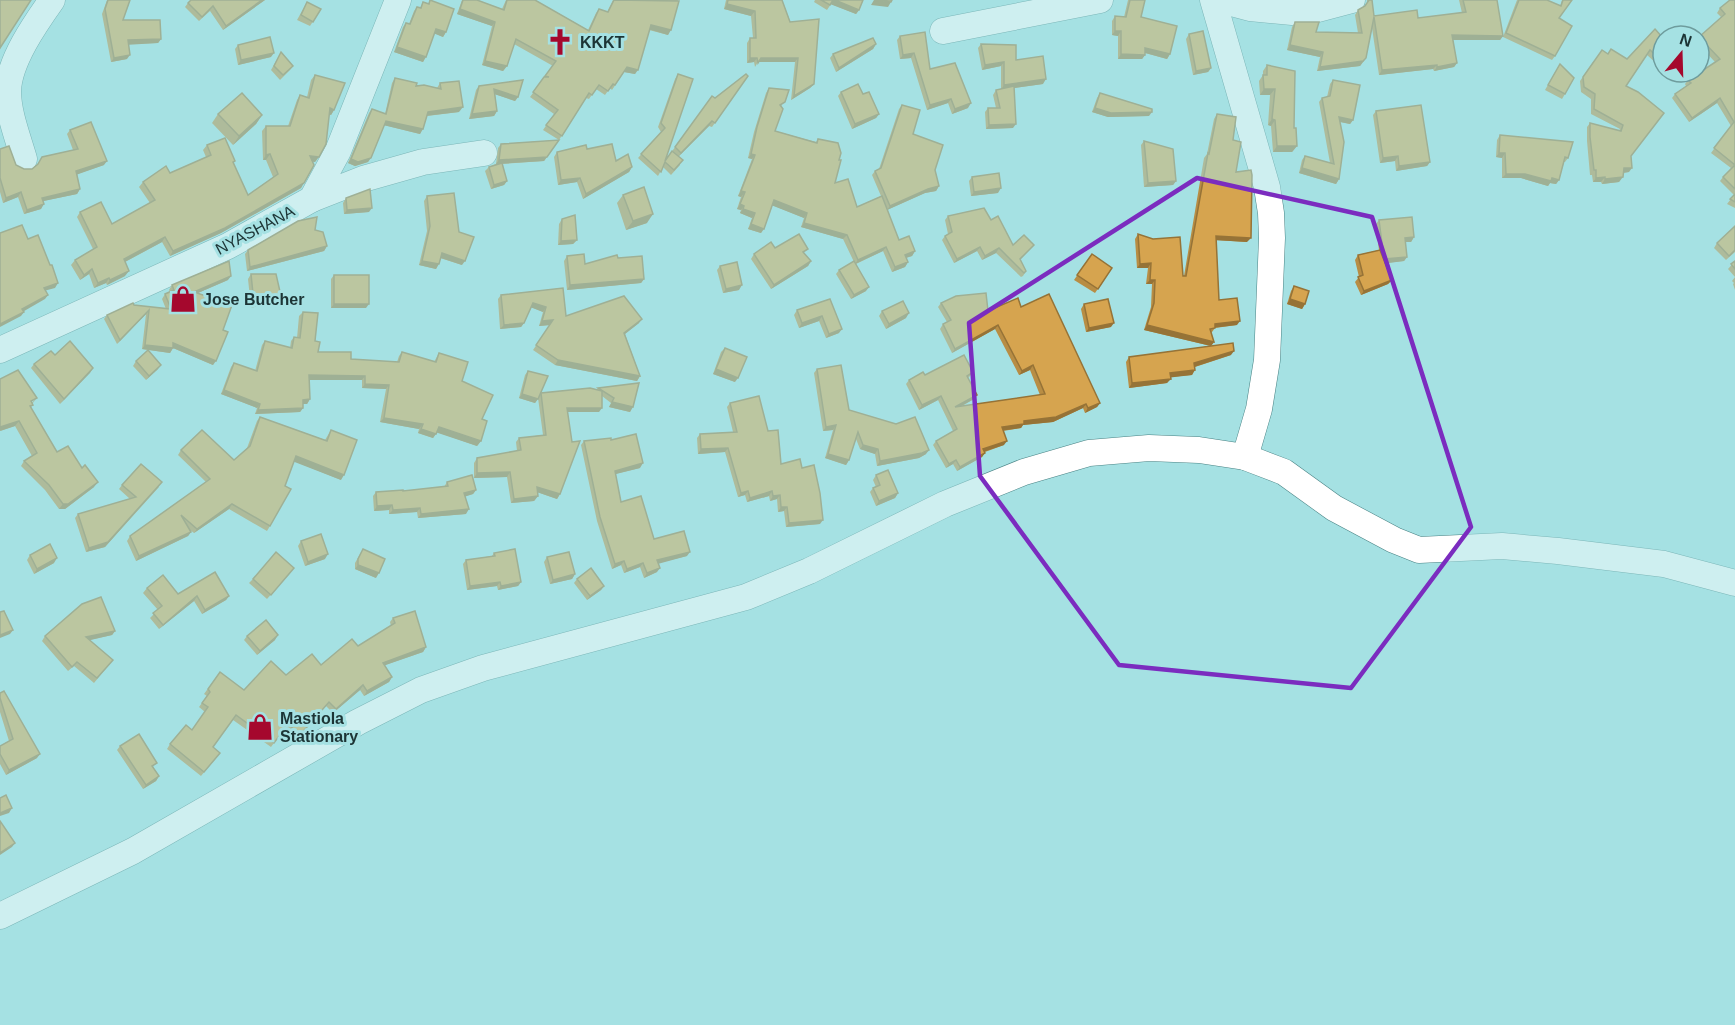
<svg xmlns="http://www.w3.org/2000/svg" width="1735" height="1025" font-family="Helvetica,sans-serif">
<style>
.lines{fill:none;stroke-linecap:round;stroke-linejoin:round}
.minor-casing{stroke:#488284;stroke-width:27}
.minor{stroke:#fff;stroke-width:26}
.wall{fill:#b88d44}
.shaded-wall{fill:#967337}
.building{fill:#d6a44f;stroke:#967337;stroke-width:1.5}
.marked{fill:none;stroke:#7b2cbf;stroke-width:4.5;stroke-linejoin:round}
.labels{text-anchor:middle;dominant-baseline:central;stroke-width:6;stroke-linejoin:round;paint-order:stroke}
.poi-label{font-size:16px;font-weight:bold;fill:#1c3435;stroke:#a5e1e3;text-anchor:start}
.street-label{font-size:16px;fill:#1c3435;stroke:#a5e1e3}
</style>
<rect width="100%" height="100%" fill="#a5e1e3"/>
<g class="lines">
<defs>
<g id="minor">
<path d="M1213,0L1267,187L1271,213L1272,238L1267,360L1259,409L1245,457"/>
<path d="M1220,0L1250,8L1303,13L1352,0"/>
<path d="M943,31L1100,0"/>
<path d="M24,159C18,138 8,113 8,91C9,61 35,24 52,0"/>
<path d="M312,199L363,179L423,162L484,153"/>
<path d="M0,350L228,246L312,199L338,151L398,0"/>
<path d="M0,916L133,851L358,722L421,690L483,668L746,597L809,571L945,504L1024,472L1089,453L1149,448L1199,450L1245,457L1284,472L1334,508L1394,540L1419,550L1502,546L1558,551L1664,564L1735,583"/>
</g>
</defs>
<use href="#minor" class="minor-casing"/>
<use href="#minor" class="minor"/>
</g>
<g class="wall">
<path d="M107,0H130L123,20L161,39L158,43L128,44L127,59L111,62L102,14Z"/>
<path d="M265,0L223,30L210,11L199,21L185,7L188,3Z"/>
<path d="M430,0L446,32L443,37L434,33L423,62L394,52L403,27L406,23L409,24L414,11L417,7L420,8L423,2L428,4Z"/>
<path d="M462,0H477L502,9L506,0H535L588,30L596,13L599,9L607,12L613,0H678L668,35L649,30L635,74L624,72L612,90L610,88L605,95L596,89L589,99L586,98L559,140L543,130L554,114L530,97L553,66L514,44L507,66L503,71L482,65L492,26L457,14Z"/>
<path d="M726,0H782L814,84L810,88L791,100L795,62H758L755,67L754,62L747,63V43L750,38H753L751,16L724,9Z"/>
<path d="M815,0H863L859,10L856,14L831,4L827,10L814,2Z"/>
<path d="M1128,0H1145L1141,17L1170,54L1167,59L1145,53V55L1142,59H1118V36L1112,35V21L1115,16L1124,17Z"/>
<path d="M1367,0H1372L1374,16L1418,18L1462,13L1459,0H1497L1503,36L1500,40H1453L1457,63L1454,67L1434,71L1433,69L1379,75L1372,28L1366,58L1360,66L1317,71L1320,57L1287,50L1292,27L1295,22L1316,32L1358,33L1355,15L1358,10L1365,7L1367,3Z"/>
<path d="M1517,0H1547L1560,6L1562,0H1572L1559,18L1555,56L1552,60L1503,37Z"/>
<path d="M1735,0V208L1727,204L1734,195L1720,181L1723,177L1731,168L1711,153L1731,126L1717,103L1689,122L1672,98L1675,94L1686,86L1685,84L1688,80L1715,62L1699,45V38L1721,17L1717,13L1720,8Z"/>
<path d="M307,2L321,9L310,26L297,20Z"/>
<path d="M1189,34L1211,68L1208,72L1193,75L1186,39Z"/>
<path d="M900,36L930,69L968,108L952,114L948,103L927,110L911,58L900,59L897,40Z"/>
<path d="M1663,38V58L1657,64L1647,55L1626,86L1631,157L1629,172L1623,173L1619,182L1602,184L1601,182H1593L1592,175H1590L1587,141V127L1590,123L1619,131L1620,129L1591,114V99L1581,92L1580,81L1593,62L1608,54L1627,59Z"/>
<path d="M876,44L873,49L836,72L830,58L833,54Z"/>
<path d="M981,44L1016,60L1043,84L1014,88L1013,128L986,129L985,112L988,108H996L993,95L996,90L1001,89V66L982,70L978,48Z"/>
<path d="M238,45L271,57L238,65L235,49Z"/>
<path d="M281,52L293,66L290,70L280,80L271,70Z"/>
<path d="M1560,64L1565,94L1562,99L1545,90Z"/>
<path d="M1267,65L1294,128L1297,146L1292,152H1273L1271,126L1268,125L1270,95H1260L1259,81L1263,75V71Z"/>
<path d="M678,74L665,161L712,96L715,98L748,76L712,127L709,126L679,156L680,165L671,175L663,167L658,176L638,158L661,132L658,127L675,79Z"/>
<path d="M315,75L334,110L331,115L329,114L315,162L312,161L301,188L221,233L170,256L162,242L125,262V276L107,285L106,283L94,288L89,274L80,280L71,265L75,260L93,249L77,217L80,212L112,224L150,203L139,187L143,182L170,173L206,157L203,150L207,145L233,163L248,195L273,177L266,160H263L262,131L266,126H288L297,100L300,95L307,97L311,80Z"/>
<path d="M395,78L416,86L437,88L440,83L459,112L427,116L420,134L384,125L368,162L355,166L348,163L369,113L372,109L385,114L392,83Z"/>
<path d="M1333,80L1353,120L1350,124L1340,122L1339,179L1336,184L1299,173L1302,160L1305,156L1330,163L1319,102L1322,98L1327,97L1330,84Z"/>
<path d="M479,86L518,97L515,101L495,94L497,111L494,116L469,119L476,90Z"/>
<path d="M769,88L782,106L775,131L816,142L818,139L835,183L857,207L881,196L872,175L875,171L879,169L899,109L902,105L913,134L935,170L939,186L936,191L925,193L887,210L899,240L915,251L912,256L906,258L908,262L905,267L892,272L883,251L856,264L866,291L851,299L836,274L839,270L854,262L843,239L801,227L804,218L772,205L761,233L748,229L752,218L740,213L741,210L737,209L741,197L738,196L752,159L748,158L754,132L766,93Z"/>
<path d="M841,92L863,94L879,114L876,118L852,129L838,96Z"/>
<path d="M1100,93L1149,116L1108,117L1092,112L1097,98Z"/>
<path d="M1376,111L1430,162L1427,166L1396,171L1395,161L1380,163L1373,115Z"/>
<path d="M218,114L262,115L256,124L233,145L212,123Z"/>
<path d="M1217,114L1233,140L1236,172L1247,242L1216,240L1219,300L1237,325L1215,328L1212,332L1211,333L1214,342L1211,346L1144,330L1151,307L1152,284H1146L1148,268H1137L1135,239L1138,234L1184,276L1204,158L1207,154L1214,119Z"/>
<path d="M70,130L104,165L77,174L80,189L77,194L43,201L41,209L24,214L18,197L3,203L0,192V149L16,165L24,169H32L37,165L42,157L73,150L67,134Z"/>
<path d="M1500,135L1568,158L1565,162H1564L1559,180L1556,184L1550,183L1548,186L1521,178H1502V158L1496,157L1497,140Z"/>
<path d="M559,140L544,161L502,164L507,181L504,185L491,189L485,171L489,167L496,164L498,148L501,144Z"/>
<path d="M1144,141L1176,181L1173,185L1144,187L1141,145Z"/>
<path d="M587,149L632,167L629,172L583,199L577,182L558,185L554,157L557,152Z"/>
<path d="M972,177L998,193L971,196L969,181Z"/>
<path d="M623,195L647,223L626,230L617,203Z"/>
<path d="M427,196L462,265L440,258L436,269L419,265L427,231L424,201Z"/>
<path d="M346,198L369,212L344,214L343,203Z"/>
<path d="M948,216L991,220L1013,245H1034L1020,260L1026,271L1023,276L1021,277L996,253L982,260L977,251L954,263L942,240L945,236L948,234L945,220Z"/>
<path d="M562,219L577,240L573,244L558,245L559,224Z"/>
<path d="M1379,220L1414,237L1411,242H1405L1407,257L1404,261L1385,263L1392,280L1388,284L1361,295L1355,282L1359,277L1355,260L1358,255L1379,250L1376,224Z"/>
<path d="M1735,226V252L1726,260L1714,248L1717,243Z"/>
<path d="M315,230L327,246L324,251L247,271L245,254L248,250Z"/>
<path d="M775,248L804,254L811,261L808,266L771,289L751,259L754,254Z"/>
<path d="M1092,254L1112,268L1095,293L1074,280Z"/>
<path d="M567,256L585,264L618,258L644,279L641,283L567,290L564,261Z"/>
<path d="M1735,261V277L1728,269Z"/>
<path d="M720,266L739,290L723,293L717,270Z"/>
<path d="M251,274L278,300L251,308L248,279Z"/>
<path d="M334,275L366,308H331V279Z"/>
<path d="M1735,277V290L1733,284L1734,283L1732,281Z"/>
<path d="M228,280L198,293L223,330L213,365L173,348L170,353L142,349L146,314L117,344L104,319L107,315L134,305L166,309L162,299L165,294L170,292L169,290L172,285Z"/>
<path d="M1294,286L1305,304L1302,309L1287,304L1291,291Z"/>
<path d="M563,288L566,316L639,323L625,334L640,376L637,381L555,365L533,350L550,325L539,326L543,312L531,307L524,323L521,327L500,329L498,299L501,295Z"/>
<path d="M830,299L839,333L826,338L819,321L799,328L794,315L797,310Z"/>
<path d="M941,303L988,311L1021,307L1100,403L1097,407L1085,413L1083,408L1053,422L1023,425L1021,428L1003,431L1004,445L985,452L982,457L957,471L953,464L946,468L933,445L936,441L953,431L938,400L919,410L906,384L909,380L925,375L973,372L970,376L968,378L974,399L962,406L1040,395L1030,370L1019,375L995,329L952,353L940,329L943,324L947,322L938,307Z"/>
<path d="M1084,304L1111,327L1086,332L1081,309Z"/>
<path d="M882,311L906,318L886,329L879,316Z"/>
<path d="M303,312L315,341L318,352L351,359L397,362L399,356L402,352L434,362L439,353L462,381L482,419L481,441L477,446L437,432L433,438L418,433L419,429L380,422L386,389L362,388V380H309L310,399L307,404H303V408L300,412L255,414L257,408L221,394L231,367L234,363L255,371L262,345L265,341L290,348L291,341L294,337L297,338L299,316Z"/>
<path d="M725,348L735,382L713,374L721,352Z"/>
<path d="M55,355L93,368L60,404L31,368L34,364Z"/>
<path d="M1231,355L1195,367L1192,375L1170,377L1167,383L1129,388L1126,362L1129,357Z"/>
<path d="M136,361L158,369L146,380L133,366Z"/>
<path d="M817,369L849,410L926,454L919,458L877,466L875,454L860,449L856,439L849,460L846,465L825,458L833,430L823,431L814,373Z"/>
<path d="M528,371L538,397L541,393L596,390L598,388L639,383L630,412L609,407L611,403L602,396L599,412H568L560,494L557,499L537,492L538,496L534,501L511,503L507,477L474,478V463L477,458L517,451L516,442L519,438L543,435L538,398L535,403L519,398L525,375Z"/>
<path d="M37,398L32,404L31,408L57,452L94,487L65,509H59L45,490L21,466L24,461L32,456L15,426L0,431Z"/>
<path d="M730,403L768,431L781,464L820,524L786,527L784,511L778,512L777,499L770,501L769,496L747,502L745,495L738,497L725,452L698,454L697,438L700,434L733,432L727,407Z"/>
<path d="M260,417L325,440L331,430L341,480L294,461L270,526L267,531L229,509L194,533L190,530L191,532L188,536L136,561L127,541L130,536L206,482L178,455L181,450L234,460L247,448L257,421Z"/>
<path d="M611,440L640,468L615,474L621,502L654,539L687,556L658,563L657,572L644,578L640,567L624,573L621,565L612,569L597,521L581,445L584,441Z"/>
<path d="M876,475L898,493L895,498L876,506L870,492L873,488L876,487L873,480Z"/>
<path d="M447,482L476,490L473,494L465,496L466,514L418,518L417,512L389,514V510L374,511L373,496L376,492L403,491L444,487Z"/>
<path d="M122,485L159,487L105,547L86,552L75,518L78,514L130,499L119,489Z"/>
<path d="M301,541L325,559L305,566L298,546Z"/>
<path d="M363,549L376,578L355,569V563Z"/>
<path d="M494,553L521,582L518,586L498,590L497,586L467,590L463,564L466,560L492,556Z"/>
<path d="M30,555L54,563L34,574L27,560Z"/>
<path d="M547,557L575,574L572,579L550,584L544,562Z"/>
<path d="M291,572L267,599L249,583L253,579Z"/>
<path d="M577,579L604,586L601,590L587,600L574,583Z"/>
<path d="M147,588L178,594L229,596L226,600L202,614L194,601L159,629L150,618L158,610L143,593Z"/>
<path d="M393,618L426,647L423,652L385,665L392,677L389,682L364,696L360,690L333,713L326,706L297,739L285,728L271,747L233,720L213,747L217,757L201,776L167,749L170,744L192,730L205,712L199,707L207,696L204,694L220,672L244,690L286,675L321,665L358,646L391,626L390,622Z"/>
<path d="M115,631L112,635L89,640L113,660L94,683L74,666L68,671L42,641L45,636Z"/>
<path d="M247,636L275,640L257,655L244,640Z"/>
<path d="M0,693L37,758L6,775L0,764V746L9,741L0,712Z"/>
<path d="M120,746L154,767L153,768L159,776L156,781L143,789L117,750Z"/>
</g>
<g class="shaded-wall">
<path d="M262,0H265L223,30L226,26Z"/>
<path d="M833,0H835L859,10L856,14L830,4Z"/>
<path d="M874,0L891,2L888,7L871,5Z"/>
<path d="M727,4L755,11L751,16L724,9Z"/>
<path d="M460,9L495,22L492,26L457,14Z"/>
<path d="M651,25L671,30L668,35L648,29Z"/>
<path d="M436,29L446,32L443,37L433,33Z"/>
<path d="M1115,31H1121L1118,36L1112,35Z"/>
<path d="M1452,35L1503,36L1500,40H1449Z"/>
<path d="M161,39L158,43L125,45L128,40Z"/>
<path d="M876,44L873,49L836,72L839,68Z"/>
<path d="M1290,45L1323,52L1320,57L1287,50Z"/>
<path d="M397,47L426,57L423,62L394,52Z"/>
<path d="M1145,48L1170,54L1167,59L1142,52Z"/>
<path d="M274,53L271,57L238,65L241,60Z"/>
<path d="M914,53L911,58L900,59L903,55Z"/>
<path d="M1121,54L1145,55L1142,59H1118Z"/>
<path d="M130,55L127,59L111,62L114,58Z"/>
<path d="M750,58H757L754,62L747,63Z"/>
<path d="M761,58H798L795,62H758Z"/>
<path d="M1366,58L1360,66L1317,71L1320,67Z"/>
<path d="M485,61L507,66L503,71L482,65Z"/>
<path d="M1004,62L1001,66L982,70L985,65Z"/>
<path d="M1457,63L1454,67L1434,71L1437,67Z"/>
<path d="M1437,65L1433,69L1379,75L1382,70Z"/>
<path d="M627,67L638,70L635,74L624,72Z"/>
<path d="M1211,68L1208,72L1193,75L1196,71Z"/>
<path d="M1046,79L1043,84L1001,90L1004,85Z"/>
<path d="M814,84L810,88L791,100L794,96Z"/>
<path d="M494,89L518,97L515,101L491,93Z"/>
<path d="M1264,89H1275L1270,95H1260Z"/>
<path d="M1720,98L1717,103L1689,122L1692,118Z"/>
<path d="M951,99L948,103L927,110L930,105Z"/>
<path d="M971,103L968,108L952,114L955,109Z"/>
<path d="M463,107L459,112L425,116L428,112Z"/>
<path d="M330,108L334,110L331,115L326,113Z"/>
<path d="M1095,108L1152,112L1149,116L1108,117L1092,112Z"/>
<path d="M497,111L494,116L469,119L472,114Z"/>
<path d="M879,114L876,118L852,129L855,124Z"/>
<path d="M262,115L256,124L233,145L239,136Z"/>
<path d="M1339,117L1353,120L1350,124L1336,121Z"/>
<path d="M1272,119L1275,120L1271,126L1268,125Z"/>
<path d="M386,121L423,129L420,134L383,125Z"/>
<path d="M712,121L709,126L678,157L681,153Z"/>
<path d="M1016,124L1013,128L986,129L989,125Z"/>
<path d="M1277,146H1297L1292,152H1273Z"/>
<path d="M1499,153H1505L1502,158L1496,157Z"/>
<path d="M270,154L266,160H263L266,155Z"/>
<path d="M751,154L755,155L752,159L748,158Z"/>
<path d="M310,156L319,157L315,162L307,161Z"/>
<path d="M1398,156L1395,161L1380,163L1383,158Z"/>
<path d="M547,157L544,161L496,164L499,160Z"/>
<path d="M371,158L368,162L355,166L348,163L351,159Z"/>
<path d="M107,161L104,165L73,176L76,171Z"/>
<path d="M1430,162L1427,166L1396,171L1399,166Z"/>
<path d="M632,167L629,172L583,199L586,194Z"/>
<path d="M1302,168L1339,179L1336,184L1299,173Z"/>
<path d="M1624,168H1632L1629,172L1621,173Z"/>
<path d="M1506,174H1525L1559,180L1556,184L1550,183L1548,186L1521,178H1502Z"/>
<path d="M1605,177L1601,182H1593L1596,178Z"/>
<path d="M1623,177L1619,182L1602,184L1605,179Z"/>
<path d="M580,178L577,182L558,185L561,180Z"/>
<path d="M507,181L504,185L491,189L494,185Z"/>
<path d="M1176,181L1173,185L1144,187L1148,183Z"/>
<path d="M304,183L301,188L221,233L170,256L173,251Z"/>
<path d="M939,186L936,191L925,193L887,210L890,206L928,189Z"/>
<path d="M1001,188L998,193L971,196L974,192Z"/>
<path d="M80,189L77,194L39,202L42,198Z"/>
<path d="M741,191L745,192L741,197L738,196Z"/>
<path d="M21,192L18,197L3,203L6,198Z"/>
<path d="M774,200L807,213L804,218L771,205Z"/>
<path d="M44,204L41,209L24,214L27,210Z"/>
<path d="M740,204L744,206L741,210L737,209Z"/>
<path d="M372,208L369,212L344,214L347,210Z"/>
<path d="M743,209L755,213L752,218L740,213Z"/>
<path d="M653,214L647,223L626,230L633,221Z"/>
<path d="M804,223L847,235L843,239L801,227Z"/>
<path d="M751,224L764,229L761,233L748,229Z"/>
<path d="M1216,236L1251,238L1247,242L1213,240Z"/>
<path d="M165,237L162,242L121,264L124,259Z"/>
<path d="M1414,237L1411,242H1402L1405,238Z"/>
<path d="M577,240L573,244L558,245L561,241Z"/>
<path d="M327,246L324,251L247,271L250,267Z"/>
<path d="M886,247L883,251L855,264L858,260Z"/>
<path d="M980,247L977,251L954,263L957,259Z"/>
<path d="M999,248L996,253L982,260L985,256Z"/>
<path d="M915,251L912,256L902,259L905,255Z"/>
<path d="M442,253L465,261L462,265L438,257Z"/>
<path d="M1407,257L1404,261L1381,264L1384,259Z"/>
<path d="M422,261L439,264L436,269L419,265Z"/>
<path d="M811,261L808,266L771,289L774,285Z"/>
<path d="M908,262L905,267L892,272L895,267Z"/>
<path d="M1151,263L1148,268H1137L1140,264Z"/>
<path d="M92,269L89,274L80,280L84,275Z"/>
<path d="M129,271L125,276L107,285L110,280Z"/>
<path d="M231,276L228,280L191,296L194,292Z"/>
<path d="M109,278L106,283L94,288L98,283Z"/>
<path d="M644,279L641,283L567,290L570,285Z"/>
<path d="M1150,280H1155L1152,284H1146Z"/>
<path d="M1392,280L1388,284L1361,295L1364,291Z"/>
<path d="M58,283L55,288L40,292L44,288Z"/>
<path d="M742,285L739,290L723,293L726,289Z"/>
<path d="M869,287L866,291L851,299L854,295Z"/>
<path d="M48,295L45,299L19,314L22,309Z"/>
<path d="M281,296L278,300L251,308L254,303Z"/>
<path d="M1290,299L1305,304L1302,309L1287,304Z"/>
<path d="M533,303L546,307L543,312L530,307Z"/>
<path d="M334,304H369L366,308H331Z"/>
<path d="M149,310L146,314L117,344L120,340Z"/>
<path d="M24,312L21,316L0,327V324Z"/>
<path d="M909,313L906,318L886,329L889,324Z"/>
<path d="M822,316L819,321L799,328L802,323Z"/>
<path d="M642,319L639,323L621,337L624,333Z"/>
<path d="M553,320L550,325L539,326L542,321Z"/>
<path d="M1240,321L1237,325L1212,328L1215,324Z"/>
<path d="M524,323L521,327L500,329L504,325Z"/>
<path d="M1114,323L1111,327L1086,332L1089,328Z"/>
<path d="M998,325L995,329L952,353L955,349Z"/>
<path d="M1147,325L1214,342L1211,346L1144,330Z"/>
<path d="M842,329L839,333L826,338L829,334Z"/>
<path d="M173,343L216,361L213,365L173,348L170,353L142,349L145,345Z"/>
<path d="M1234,351L1231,355L1191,368L1194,363Z"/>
<path d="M558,360L640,376L637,381L555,365Z"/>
<path d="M161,365L158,369L146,380L149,376Z"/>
<path d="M1033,365L1030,370L1019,375L1022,371Z"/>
<path d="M93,368L90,373L60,404L64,399Z"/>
<path d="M716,369L738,378L735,382L713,374Z"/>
<path d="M1195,370L1192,375L1166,378L1170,373Z"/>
<path d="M309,375L365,376L362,380H306Z"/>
<path d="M1171,379L1167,383L1129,388L1132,383Z"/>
<path d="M365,384L389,385L386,389L362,388Z"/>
<path d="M224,390L260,404L257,408L221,394Z"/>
<path d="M522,394L538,399L535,403L519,398Z"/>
<path d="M977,395L974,399L952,411L955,407Z"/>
<path d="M941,396L938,400L919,410L922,405Z"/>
<path d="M310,399L307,404H300L303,400Z"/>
<path d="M612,402L633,407L630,412L609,407Z"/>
<path d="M1100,403L1097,407L1085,413L1088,408Z"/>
<path d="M1086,404L1083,408L1053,422L1023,425L1021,428L999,431L1002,427Z"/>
<path d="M303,408L300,412L255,414L258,410Z"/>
<path d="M567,408H602L599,412H564Z"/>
<path d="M384,418L423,424L419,429L380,422Z"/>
<path d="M19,421L15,426L0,431V427Z"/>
<path d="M836,425L833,430L823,431L826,427Z"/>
<path d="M439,427L481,441L477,446L435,432Z"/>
<path d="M421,429L436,434L433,438L418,433Z"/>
<path d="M1007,441L1004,445L980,453L983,449Z"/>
<path d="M863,445L878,449L875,454L860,449Z"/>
<path d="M728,448L725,452L698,454L701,449Z"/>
<path d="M929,450L926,454L919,458L877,466L880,461Z"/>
<path d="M985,453L982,457L957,471L960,467Z"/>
<path d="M828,454L849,460L846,465L825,458Z"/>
<path d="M296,456L344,475L341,480L292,461Z"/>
<path d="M956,460L953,464L946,468L949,464Z"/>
<path d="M643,463L640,468L612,475L615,471Z"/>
<path d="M510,472L507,477L474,478L477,473Z"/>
<path d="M98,482L94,487L65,509H59L63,504Z"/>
<path d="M162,482L105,547L86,552L89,548Z"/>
<path d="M537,487L560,494L557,499L534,491Z"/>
<path d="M476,490L473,494L461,498L464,493Z"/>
<path d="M748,491L745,495L738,497L741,493Z"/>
<path d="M772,491L769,496L747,502L750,498Z"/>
<path d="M898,493L895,498L876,506L879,501Z"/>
<path d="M780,495L777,499L770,501L773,496Z"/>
<path d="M538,496L534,501L511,503L514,499Z"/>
<path d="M232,504L229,509L194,533L197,529Z"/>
<path d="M392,505L389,510L374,511L377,506Z"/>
<path d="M781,507H787L784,511L778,512Z"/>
<path d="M420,508L417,512L389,514L393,510Z"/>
<path d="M469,509L466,514L418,518L421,514Z"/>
<path d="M823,520L820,524L786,527L789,523Z"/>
<path d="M191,532L188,536L136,561L139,556Z"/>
<path d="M690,552L687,556L654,565L657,560Z"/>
<path d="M328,554L325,559L305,566L308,562Z"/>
<path d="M57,558L54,563L34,574L37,569Z"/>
<path d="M624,561L621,565L612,569L615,564Z"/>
<path d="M643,563L640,567L624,573L627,569Z"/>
<path d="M358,565L379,573L376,578L355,569Z"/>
<path d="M660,568L657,572L644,578L647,573Z"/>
<path d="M575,574L572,579L550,584L553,580Z"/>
<path d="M500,582L497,586L467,590L470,586Z"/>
<path d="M521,582L518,586L498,590L501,586Z"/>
<path d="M604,586L601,590L587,600L590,596Z"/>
<path d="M197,596L194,601L159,629L163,625Z"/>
<path d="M229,596L226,600L202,614L205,610Z"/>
<path d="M13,630L10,634L0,638V635Z"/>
<path d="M115,631L112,635L82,642L86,637Z"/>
<path d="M278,635L275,640L257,655L260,651Z"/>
<path d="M426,647L423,652L380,667L383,663Z"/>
<path d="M392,677L389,682L364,696L367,691Z"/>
<path d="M363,685L360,690L333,713L336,709Z"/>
<path d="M40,754L37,758L6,775L9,770Z"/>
<path d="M159,776L156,781L143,789L146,785Z"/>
<path d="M12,808L9,813L0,816V813Z"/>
<path d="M15,843L12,847L0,855V853Z"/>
</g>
<g class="building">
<path d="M0,0H31L0,48Z"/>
<path d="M108,0H130L123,20H160L161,39L128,40L130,55L114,58L105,9Z"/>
<path d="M191,0H262L226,26L213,6L202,17L188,3Z"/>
<path d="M430,0L454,9L446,32L436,29L426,57L397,47L406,23L410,24L417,7L421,8L423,2L429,4Z"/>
<path d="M463,0H477L504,10L507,0H535L589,31L599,9L608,12L614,0L679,1L671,30L651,25L638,70L627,67L615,85L613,84L608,91L599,85L592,95L589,93L562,136L546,125L558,110L533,92L544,77H549L545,76L556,61L516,39L507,66L485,61L495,22L460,9Z"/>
<path d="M728,0H782L790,22L819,19L814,84L794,96L798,58H761L758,63L757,58H750V38H756L755,11L727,4Z"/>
<path d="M821,0H833L830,5Z"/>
<path d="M835,0H863L859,10Z"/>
<path d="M874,0H892L891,2Z"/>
<path d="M1130,0H1145L1141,17L1177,26L1170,54L1145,48V55L1121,54V31H1115V16L1126,17Z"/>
<path d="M1369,0H1372L1374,16L1417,10L1418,18L1466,12L1463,0H1497L1503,36L1452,35L1457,63L1437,67V65L1382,70L1374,17L1366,58L1363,61L1320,67L1323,52L1290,45L1295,22H1319L1316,32L1362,33L1358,10L1365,6Z"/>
<path d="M1519,0H1547L1561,6L1563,0H1572L1559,18L1572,26L1555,56L1506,33Z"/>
<path d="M1730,0H1735V165L1714,148L1734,122L1720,98L1692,118L1675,94L1691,83L1688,80L1720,59L1699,37L1725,14L1720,8Z"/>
<path d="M307,2L321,9L313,22L301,15Z"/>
<path d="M1655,29L1663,38V57L1660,59L1650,50L1626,86L1638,92L1664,113L1631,156L1632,168H1624L1623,177L1605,179V177L1596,178V170H1594L1590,137V123L1621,131L1623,125L1594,109L1595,94L1584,87L1583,77L1602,50L1608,54L1611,49L1627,59Z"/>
<path d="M1203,31L1211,68L1196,71L1189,34Z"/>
<path d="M925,32L930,69L955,63L971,103L955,109L951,99L930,105L914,53L903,55L900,36Z"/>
<path d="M270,37L274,53L241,60L238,45Z"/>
<path d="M873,38L876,44L839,68L833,54Z"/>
<path d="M981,44L1016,45V60L1043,56L1046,79L1004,85V62L985,65Z"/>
<path d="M281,52L293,66L283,75L274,66Z"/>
<path d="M1560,64L1574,78L1565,94L1548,85Z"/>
<path d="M1267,65L1295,71L1294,128H1296L1297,146H1277L1275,120L1272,119L1275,89H1264L1263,75H1267Z"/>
<path d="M678,74L693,79L665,161L672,151L683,160L674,170L665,162L661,172L641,154L665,128L661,123Z"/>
<path d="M746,74L748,76L715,123L712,121L681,153L675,147L712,96L715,98Z"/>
<path d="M315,75L345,83L334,110L330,108L326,144L319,157L310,156L314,165L304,183L225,228L173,251L165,237L124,259L129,271L110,280L109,278L98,283L92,269L84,275L75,260L97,247L80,212L101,202L112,224L155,200L143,182L166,166L170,173L211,155L207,145L225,138L235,161L233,162L248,195L278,174L270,154L266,155V126H290L300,95L309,98Z"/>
<path d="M395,78L417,83L416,86L424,85L441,89L440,83L459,81L463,107L428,112L423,129L386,121L371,158L358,162L351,159L372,109L386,114Z"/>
<path d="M523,80L518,97L494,89L497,111L472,114L479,86Z"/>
<path d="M1333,80L1360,85L1353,120L1339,117L1344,142L1339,179L1302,168L1305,156L1334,164L1322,98L1330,96Z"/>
<path d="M858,84L863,94L869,92L879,114L855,124L841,92Z"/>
<path d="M1014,86L1016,124L989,125L988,108H1000L996,90Z"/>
<path d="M769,88L789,90L785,102L780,105L783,109L775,131L817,143L818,139L838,143L841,153L839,160H841L835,183L848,179L857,207L882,196L899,240L909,236L915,251L905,255L908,262L895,267L886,247L858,260L847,235L804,223L807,213L774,200L764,229L751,224L755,213L743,209L744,206L740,204L745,192L741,191L755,155L751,154L757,127Z"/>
<path d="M242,93L262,115L239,136L218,114Z"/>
<path d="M1100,93L1152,109V112L1111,113L1095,108Z"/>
<path d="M902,105L920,110L913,134L943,145L935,170L939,186L928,189L890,206L875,171L881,168Z"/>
<path d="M1421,105L1430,162L1399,166L1398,156L1383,158L1376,111Z"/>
<path d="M1217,114L1236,117L1233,140L1241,142L1236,172L1251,170L1252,175L1251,238L1216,236L1219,300L1237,298L1240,321L1215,324V328L1210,329L1214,342L1147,325L1154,303L1155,280H1150L1151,263L1140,264L1138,234L1153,239L1180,237L1183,276H1186L1208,153L1209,154Z"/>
<path d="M91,122L107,161L76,171L80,189L42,198L44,204L27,210L21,192L6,198L0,178V149L9,146L16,165L24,169H32L38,164L42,157L78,149L70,130Z"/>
<path d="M1500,135L1573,142L1568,158L1565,157L1559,180L1552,178L1551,181L1525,174H1506L1505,153H1499Z"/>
<path d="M559,140L547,157L499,160L501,144Z"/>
<path d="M1144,141L1173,149L1176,181L1148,183Z"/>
<path d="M612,144L616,161L628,154L632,167L586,194L580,178L561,180L557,152L586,145L587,149Z"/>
<path d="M502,163L507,181L494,185L489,167Z"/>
<path d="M1735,165V189L1723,177Z"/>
<path d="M999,173L1001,188L974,192L972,177Z"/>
<path d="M644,187L653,214L633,221L623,195Z"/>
<path d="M370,189L372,208L347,210L346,198Z"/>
<path d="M454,193L459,232L474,237L465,261L442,253L439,264L422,261L430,226L427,196Z"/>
<path d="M1735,194V202L1730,199Z"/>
<path d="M984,208L991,220L998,216L1013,245L1024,235L1034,245L1020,259L1026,271L1024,273L999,248L985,256L980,247L957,259L945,236L952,232L948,216Z"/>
<path d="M575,215L577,240L561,241L562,219Z"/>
<path d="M317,217L315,230L323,232L327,246L250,267L248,250L298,221Z"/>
<path d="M1412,217L1414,237L1405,238L1407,257L1384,259L1379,220Z"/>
<path d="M22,225L28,239L38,235L50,265H52L58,283L44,288L48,295L22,309L24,312L0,324V233Z"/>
<path d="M1735,226V250L1729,256L1717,243Z"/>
<path d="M799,234L808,249L803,252L811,261L774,285L754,254L771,242L775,248Z"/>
<path d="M1380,250L1392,280L1364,291L1358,277L1363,275L1358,255Z"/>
<path d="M584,254L585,264L617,255L618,258L642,256L644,279L570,285L567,256Z"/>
<path d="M1092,254L1112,268L1098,289L1077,275Z"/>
<path d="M229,261L231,276L194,292L232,305L223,330L228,332L216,361L173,343V348L145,345L149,310L120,340L107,315L133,303L134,305L171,309L165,294L174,290L172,285Z"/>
<path d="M854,261L869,287L854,295L839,270Z"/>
<path d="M1735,261V269L1731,264Z"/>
<path d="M737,262L742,285L726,289L720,266Z"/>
<path d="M251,274H276L281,296L254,303Z"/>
<rect x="334" y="275" width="35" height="29"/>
<path d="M1294,286L1309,291L1305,304L1290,299Z"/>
<path d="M563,288L566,316L624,296L642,319L624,333L640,376L558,360L536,345L553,320L542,321L546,307L533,303L524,323L504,325L501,295Z"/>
<path d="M986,293L988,311L1018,298L1021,307L1049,294L1100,403L1088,408L1086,404L1056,417L1024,421V424L1002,427L1007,441L983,449L985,453L960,467L956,460L949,464L936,441L957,429L941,396L922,405L909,380L923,372L925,375L964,355L973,372L967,376L977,395L955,407L1045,394L1033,365L1022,371L998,325L955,349L943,324L951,320L941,303L956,296Z"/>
<path d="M830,299L842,329L829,334L822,316L802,323L797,310Z"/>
<path d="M1108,299L1114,323L1089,328L1084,304Z"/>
<path d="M903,301L909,313L889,324L882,311Z"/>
<path d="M303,312L318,313L315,341L320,342L318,352H351V359L399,362L402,352L436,362L439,353L468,362L462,381L493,395L482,419L487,421L481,441L439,427L436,434L421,429L423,424L384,418L389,385L365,384V376L309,375L310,399L303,400V408L258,410L260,404L224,390L234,363L257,371L265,341L292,348L294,337L300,338Z"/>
<path d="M70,341L93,368L64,399L34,364L51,351L55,355Z"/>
<path d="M1233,343L1234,351L1194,363L1195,370L1170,373L1171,379L1132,383L1129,357Z"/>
<path d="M725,348L747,357L738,378L716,369Z"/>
<path d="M148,350L161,365L149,376L136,361Z"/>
<path d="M841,365L849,410L896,424L915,417L929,450L922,453L880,461L878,449L863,445L858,432L849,460L828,454L836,425L826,427L817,369Z"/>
<path d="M18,370L37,398L31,401L33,405L30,406L57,452L68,446L82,468L85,465L98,482L68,504H63L49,485L24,461L37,453L19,421L0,427V379Z"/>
<path d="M528,371L548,376L538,399L522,394Z"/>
<path d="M639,383L633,407L612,402L614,398L598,388Z"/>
<path d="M590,388L602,391V408H567L572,442L580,441L560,494L537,487L538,496L514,499L510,472L477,473V458L521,450L519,438L546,435L541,393Z"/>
<path d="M759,396L768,431L778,430L781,464L800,459L802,468L814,465L820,493L823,520L789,523L787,507H781L780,495L773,496L772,491L750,498L748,491L741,493L728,448L701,449L700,434L737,432L730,403Z"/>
<path d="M260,417L327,441L331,430L357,440L344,475L296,456L285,486L291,489L270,526L232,504L197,529L181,515L191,532L139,556L130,536L210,479L181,450L202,430L234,460L250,446Z"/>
<path d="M636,434L643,463L615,471L621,502L641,496L654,539L684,531L690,552L657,560L660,568L647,573L643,563L627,569L624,561L615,564L600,517L584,441L611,438V440Z"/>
<path d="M141,464L162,482L108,542L89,548L78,514L136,497L122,485Z"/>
<path d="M888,470L898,493L879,501L873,488L880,485L876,475Z"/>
<path d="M472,475L476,490L464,493L469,509L421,514L420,508L393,510L392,505L377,506L376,492L403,490V491L448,486L447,482Z"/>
<path d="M321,534L328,554L308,562L301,541Z"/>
<path d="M50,544L57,558L37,569L30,555Z"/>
<path d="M363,549L385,559L379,573L358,565V559Z"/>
<path d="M515,549L521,582L501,586L500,582L470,586L466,560L495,556L494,553Z"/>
<path d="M276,552L294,568L271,595L253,579Z"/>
<path d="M569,552L575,574L553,580L547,557Z"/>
<path d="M591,568L604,586L590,596L577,579Z"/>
<path d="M215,572L229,596L205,610L197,596L163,625L153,613L162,606L147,588L163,575L178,594Z"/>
<path d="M101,597L115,631L86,637L113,660L97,678L77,662L72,667L45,636L82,604Z"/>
<path d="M4,611L13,630L0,635V612Z"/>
<path d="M415,611L426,647L383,663L392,677L367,691L363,685L336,709L329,702L300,735L288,724L274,743L236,715L213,747L220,753L204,772L170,744L186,725L192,730L208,707L202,703L210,692L208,689L220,672L244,690L271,661L286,675L312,654L321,665L352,639L358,646L395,623L393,618Z"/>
<path d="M266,620L278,635L260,651L247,636Z"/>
<path d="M4,691L40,754L9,770L0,754V746L13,739L0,698V693Z"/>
<path d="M139,734L157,763L152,766L159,776L146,785L120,746Z"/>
<path d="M6,795L12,808L0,813V798Z"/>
<path d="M0,821L15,843L0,853Z"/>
</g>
<path d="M0 0H1735V1025H0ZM1197,178L1372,217L1471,527L1351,688L1119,665L980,476L969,323Z" fill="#a5e1e3" fill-opacity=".55" fill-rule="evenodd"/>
<path class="marked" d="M1197,178L1372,217L1471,527L1351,688L1119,665L980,476L969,323Z"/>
<defs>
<symbol id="church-bare" viewBox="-9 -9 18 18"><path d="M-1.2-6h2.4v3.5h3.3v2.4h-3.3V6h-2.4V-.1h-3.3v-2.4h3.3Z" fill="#a5082d" stroke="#a5e1e3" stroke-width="2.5" paint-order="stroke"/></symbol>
<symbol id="shop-bare" viewBox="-9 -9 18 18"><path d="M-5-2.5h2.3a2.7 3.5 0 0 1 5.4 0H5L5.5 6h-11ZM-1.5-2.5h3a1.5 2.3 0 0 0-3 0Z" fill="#a5082d" stroke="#a5e1e3" stroke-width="2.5" paint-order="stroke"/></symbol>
</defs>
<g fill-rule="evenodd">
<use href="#church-bare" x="541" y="23" width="38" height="38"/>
<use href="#shop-bare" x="164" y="280" width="38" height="38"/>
<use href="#shop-bare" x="241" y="708" width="38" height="38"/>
</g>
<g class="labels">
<g class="poi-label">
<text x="580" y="42">KKKT</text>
<text x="203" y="299">Jose Butcher</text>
<text x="280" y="718">Mastiola<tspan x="280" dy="18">Stationary</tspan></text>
</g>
<g class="street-label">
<text transform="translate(255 230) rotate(-28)">NYASHANA</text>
</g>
</g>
<g transform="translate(1681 54) rotate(19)"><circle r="28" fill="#a5e1e3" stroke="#6e9c9d" stroke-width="1.5"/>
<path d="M0-4.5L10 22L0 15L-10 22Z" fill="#a5082d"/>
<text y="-9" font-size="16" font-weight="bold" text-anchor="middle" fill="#1c3435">N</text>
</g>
</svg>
